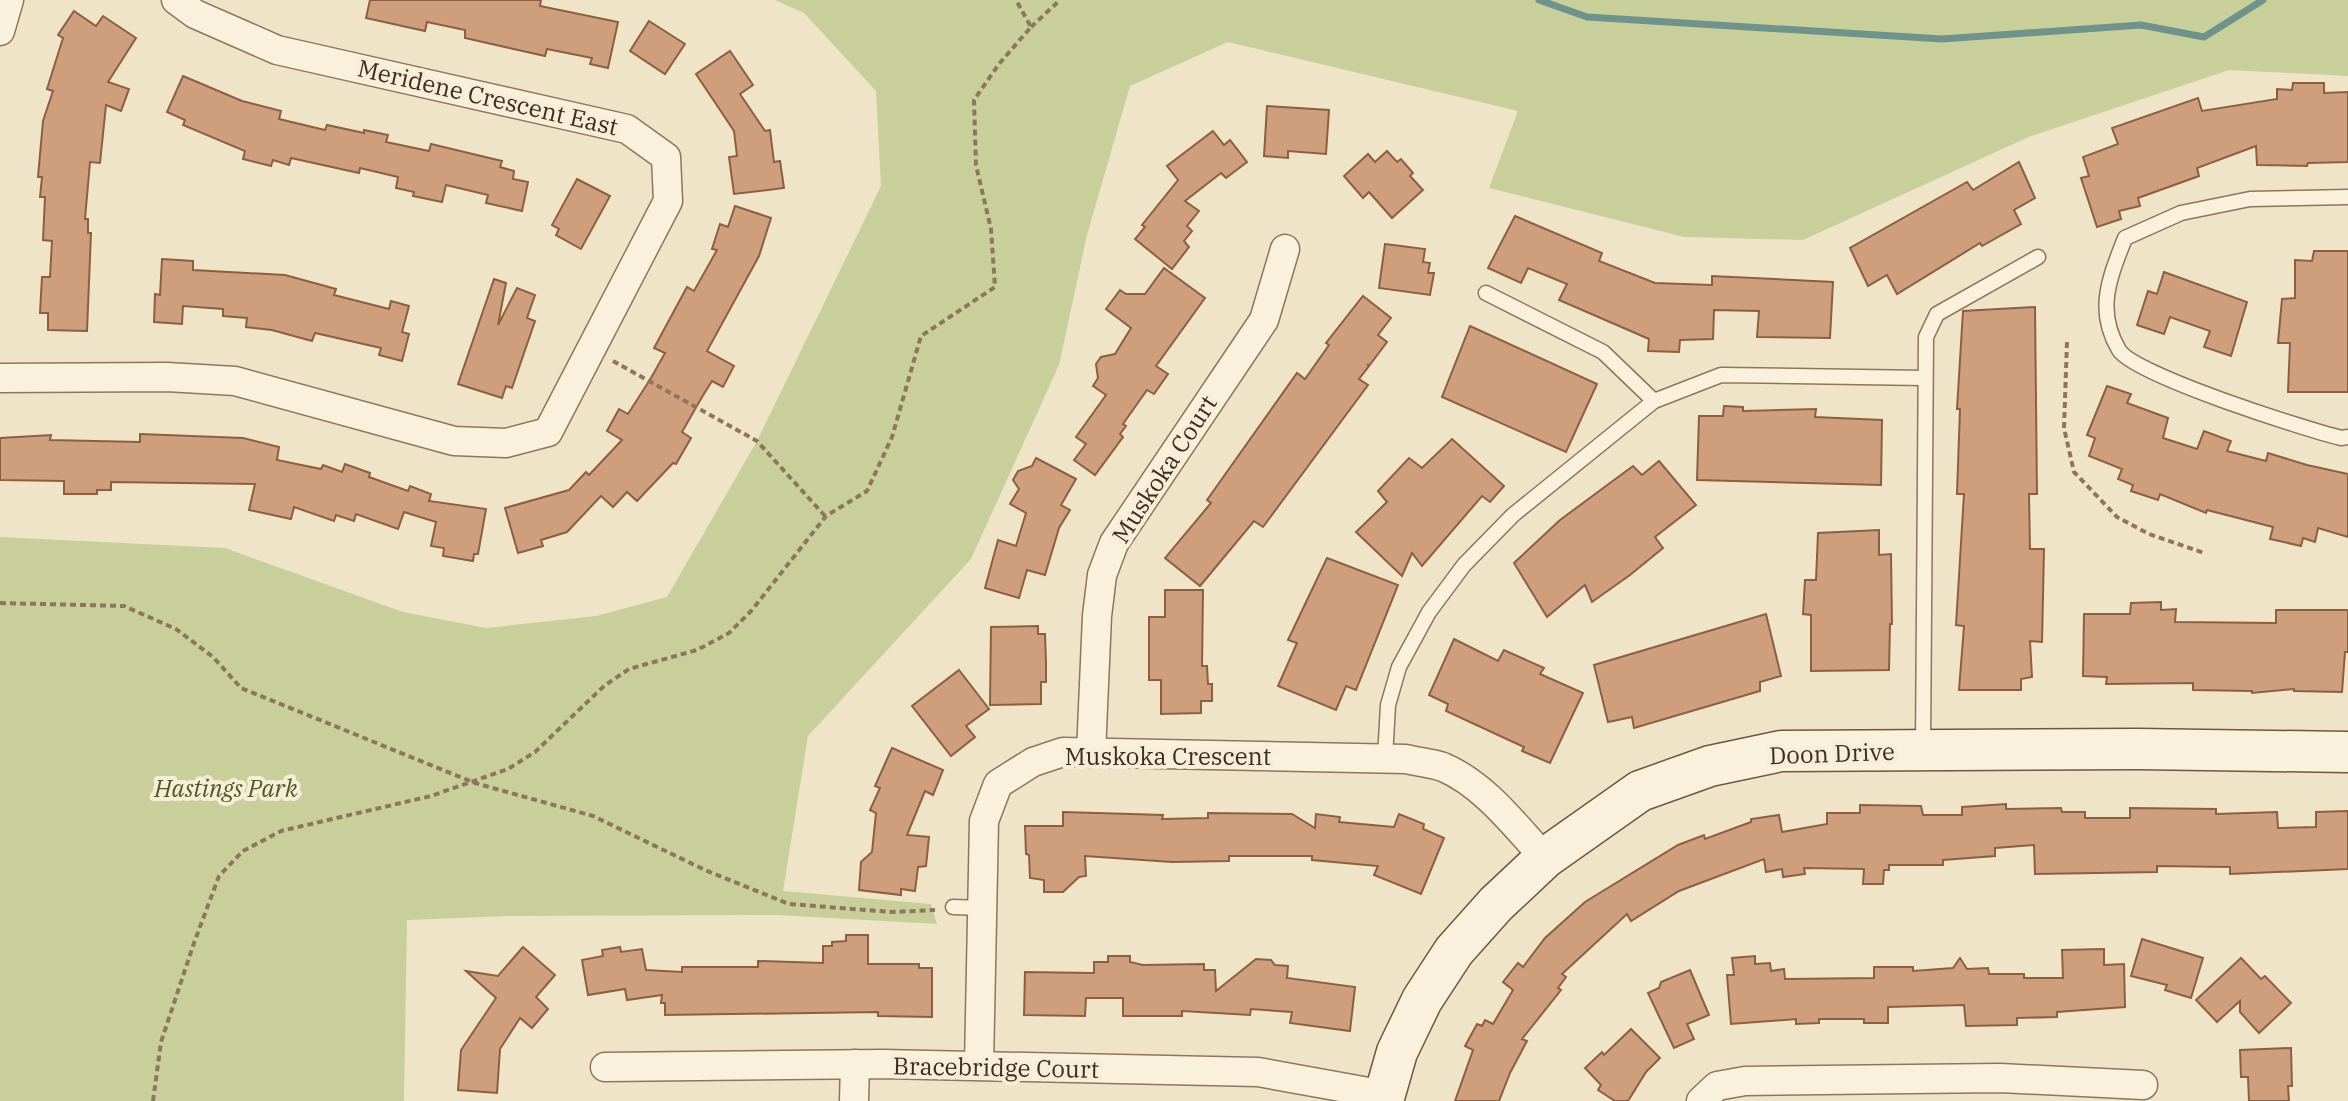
<svg xmlns="http://www.w3.org/2000/svg" width="2348" height="1101" font-family="'IBM Plex Serif',serif">
<style>
.green{fill:#c9cf9b}
.lines{fill:none;stroke-linecap:round;stroke-linejoin:round}
.stream{stroke:#6f938a;stroke-width:7}
.building{fill:#cf9f7d;stroke:#8d5f41;stroke-width:2}
.lane-casing{stroke:#8d765c;stroke-width:17}
.street-casing{stroke:#8d765c;stroke-width:31}
.secondary-casing{stroke:#6f573f;stroke-width:43}
.path{stroke:#8d765c;stroke-width:4;stroke-dasharray:6 4;stroke-linecap:butt}
.lane{stroke:#faf1dc;stroke-width:14}
.street{stroke:#faf1dc;stroke-width:28}
.secondary{stroke:#faf1dc;stroke-width:40}
.labels{text-anchor:middle;dominant-baseline:central;stroke-width:8;stroke-linejoin:round;paint-order:stroke}
.street-label{font-size:24px;fill:#3d2e20;stroke:#f7eed8}
.park-label{font-size:24px;font-style:italic;fill:#4d5a26;stroke:#f7eed8}
</style>
<rect width="100%" height="100%" fill="#f0e4c8"/>
<path class="green" d="M775,0H2348V76L2229,70L2031,136L1803,240L1684,237L1489,188L1518,111L1228,42L1130,86L1087,235L1059,365L971,559L808,736L783,891L931,904L937,924L776,915L509,916L407,920L404,1101H0V537L225,548L403,612L486,628L596,616L667,597L757,441L881,186L876,91L804,13Z"/>
<g class="lines">
<path class="stream" d="M1539,0L1587,17L1942,39L2141,25L2204,37L2263,0"/>
</g>
<g class="building">
<path d="M370,0H541L540,6L618,22L608,68L590,64L592,58L547,49L545,56L465,38V30L427,22L425,31L366,18Z"/>
<path d="M74,11L96,26L103,16L136,38L108,82L129,89L121,111L106,105L100,163L90,162L85,219H88V233H91L87,331L48,330V313H40L42,277H50L52,241L43,240L45,197H40L42,177H38L43,121L53,91L47,89L63,38L58,35Z"/>
<path d="M649,21L685,44L665,74L630,51Z"/>
<path d="M730,51L753,85L740,94L765,131L770,130L774,162L780,161L784,188L734,194L729,157L737,156L734,131L696,74Z"/>
<path d="M183,76L242,101L281,111L279,119L325,130L327,125L364,133V130L388,135L386,142L429,151L431,144L502,161L500,167L514,171L513,179L528,182L522,211L486,203L488,195L446,185L442,202L413,196L414,192L396,188L398,177L360,168L359,173L291,158L289,165L273,160L271,166L243,159L245,151L183,125L185,120L167,112Z"/>
<path d="M2293,83H2324V93L2348,92V162L2308,163L2307,166L2257,165L2256,146L2197,168L2199,176L2138,198L2140,206L2119,211L2121,219L2097,227L2081,178L2089,176L2083,157L2118,144L2112,128L2198,98L2202,111L2277,99V89L2292,90Z"/>
<path d="M1267,106L1329,110L1326,154L1288,151V158L1264,156Z"/>
<path d="M1213,131L1224,145L1230,140L1247,162L1226,178L1221,173L1185,201L1199,211L1187,226L1192,231L1184,241L1189,247L1172,269L1135,239L1145,227L1142,225L1178,180L1167,166Z"/>
<path d="M1387,151L1397,162L1401,159L1413,173L1410,176L1423,190L1392,218L1369,192L1363,198L1344,176L1368,154L1375,162Z"/>
<path d="M2019,162L2035,198L2014,210L2021,224L1982,246L1980,243L1897,294L1887,275L1868,286L1850,248L1967,182L1973,190Z"/>
<path d="M577,179L610,196L581,249L556,235L559,229L552,225Z"/>
<path d="M735,206L771,218L759,256L707,351L734,366L723,387L712,381L702,397L682,432L691,438L676,464L673,463L637,501L627,492L613,507L601,496L567,532L541,540L543,546L518,553L505,508L569,490L586,472L589,475L622,440L607,431L619,409L628,414L651,378L665,353L654,348L687,287L694,291L717,250L712,249L720,224L728,227Z"/>
<path d="M1515,216L1602,253L1599,261L1655,283L1712,285V276L1833,282L1830,338L1757,337L1759,311L1714,310L1713,339L1680,340L1679,352L1648,351L1649,339L1559,300L1567,284L1528,268L1521,283L1488,268Z"/>
<path d="M1385,244L1425,249L1423,262L1430,263L1428,273H1434L1430,295L1379,288Z"/>
<path d="M2314,251H2348V392H2288L2290,343H2278L2282,299L2295,298V260L2312,261Z"/>
<path d="M162,259L193,261V270L285,275L336,289L334,295L389,309L391,301L409,306L402,332L409,334L402,361L379,355L381,348L315,333L312,341L272,330L246,327L247,318L223,316V309L183,306L182,324L154,322L155,294L160,295Z"/>
<path d="M1164,268L1205,298L1156,366L1168,374L1154,394L1147,390L1123,424L1126,426L1120,434L1123,437L1095,475L1074,460L1086,444L1076,437L1106,395L1093,386L1098,378L1096,364L1101,357L1115,354L1131,328L1106,309L1120,290L1126,294H1145Z"/>
<path d="M2164,272L2247,302L2231,356L2204,347L2210,331L2170,317L2164,334L2137,325L2148,291L2157,294Z"/>
<path d="M494,279L506,283L498,325L517,288L535,295L527,318L535,321L512,388L506,386L502,398L458,384Z"/>
<path d="M1363,296L1391,318L1378,335L1387,342L1369,366L1367,364L1369,366L1359,379L1368,385L1263,527L1254,521L1200,586L1165,558L1211,503L1207,500L1297,373L1305,379L1329,345L1326,343Z"/>
<path d="M2035,307L2037,494H2029L2030,549H2044L2042,642L2030,641L2032,677L2021,679V690H1959L1964,626L1956,625L1964,494H1957L1960,409H1957L1963,311Z"/>
<path d="M1470,326L1597,384L1566,452L1442,397Z"/>
<path d="M2107,386L2131,394L2127,403L2168,418L2163,438L2197,449L2204,431L2231,441L2227,451L2266,461L2268,453L2307,465L2348,474V537L2318,528L2315,542L2303,538L2301,546L2270,539L2273,527L2207,510L2206,513L2160,494L2158,500L2131,491L2133,485L2118,479L2122,469L2089,456L2095,438L2087,435Z"/>
<path d="M1724,406L1743,407V411L1816,409L1815,417L1882,420L1881,485L1697,480L1699,416H1723Z"/>
<path d="M140,434L243,438L279,447L277,460L321,469L323,465L342,472L345,464L370,473L369,477L408,491L410,486L431,494L429,501L486,509L478,554H474L473,561L443,556L444,548L431,546L436,522L404,512L398,529L356,514L354,521L336,515L334,521L294,507L291,519L249,510L255,484L111,482V490H97V494H64V481L0,480V438L51,435L50,440L140,442Z"/>
<path d="M1452,439L1504,486L1490,502L1482,496L1422,566L1412,553L1402,576L1356,532L1387,502L1378,491L1409,458L1422,468Z"/>
<path d="M1036,458L1076,479L1061,505L1070,510L1059,528L1045,575L1027,570L1019,598L985,588L998,540L1016,546L1026,513L1010,504L1019,489L1013,480L1018,471L1032,466Z"/>
<path d="M1659,461L1696,505L1655,537L1663,548L1630,575L1592,602L1585,585L1547,617L1514,563L1560,520L1633,466L1642,475Z"/>
<path d="M1879,530V555L1891,554L1892,624H1890L1889,670L1811,671V615L1803,614L1805,580H1816L1818,533Z"/>
<path d="M1327,558L1398,585L1356,690L1346,686L1336,710L1278,686L1297,643L1288,640Z"/>
<path d="M1165,590H1203L1202,666H1207L1208,684H1212V701H1201V713L1161,714V680H1149V617H1165Z"/>
<path d="M2161,602V610L2176,609L2175,622L2276,623V610H2348V652H2345L2342,692L2294,691V689L2252,693V691L2193,690V683L2106,684L2107,677L2083,676L2084,614H2130L2131,603Z"/>
<path d="M1766,614L1781,676L1760,682V691L1634,728L1632,717L1608,722L1594,665Z"/>
<path d="M1038,626V634H1045L1046,663V682H1041V704L990,705L991,627Z"/>
<path d="M1454,639L1498,661L1504,650L1544,668L1540,674L1583,693L1550,763L1522,751L1524,747L1446,711L1448,704L1429,695Z"/>
<path d="M959,670L989,709L966,726L975,737L951,756L912,706Z"/>
<path d="M892,748L943,770L933,795L925,791L907,835L929,837L926,866L918,867L915,891L901,889V895L859,890L861,862L872,852L876,813L870,810L880,788L875,786Z"/>
<path d="M2006,804V809L2061,808L2062,812H2085V818H2130V808L2216,809V814L2277,812L2278,828L2316,827V812L2348,811V869L2230,874V867L2157,866V872L2035,874L2034,845L1995,848V856L1943,860V865H1889V870H1884L1883,884H1863L1864,869L1804,868L1805,874L1783,877L1782,869L1766,872L1764,859L1679,891L1631,921L1627,914L1562,974L1566,977L1558,988L1561,990L1522,1039L1527,1041L1510,1073L1499,1101H1455L1473,1050L1465,1046L1477,1024L1482,1026L1485,1020L1493,1024L1513,990L1503,982L1518,963L1523,967L1545,938L1585,902L1678,845L1704,835L1705,839L1751,822V819L1779,815L1782,832L1827,824V813H1860V805L1921,806L1923,815H1962V807Z"/>
<path d="M1063,812L1163,815L1162,819L1208,818V813L1292,814L1315,828L1316,814L1340,817L1339,822L1394,827L1399,814L1424,824L1423,829L1444,838L1421,894L1374,875L1378,866L1312,860V856H1229V861L1172,862L1085,856L1086,876L1079,877L1063,892H1044V880L1030,878L1029,855L1026,854L1025,826H1063Z"/>
<path d="M846,935H868V964H919V968H932V1017L878,1016V1012L665,1015V1003H661L662,995L627,1000L625,989L588,995L582,960L603,956L602,950L620,947L621,952L642,949L646,970L682,972V967H758V961L823,963V946H832V942L846,941Z"/>
<path d="M2142,939L2203,958L2191,998L2165,990L2167,985L2131,976Z"/>
<path d="M523,947L555,975L536,997L548,1009L532,1028L520,1018L500,1049L497,1093L458,1090L461,1050L496,998L466,971L498,976Z"/>
<path d="M2104,949V965L2124,964L2125,1007L2057,1012V1017L2017,1018V1025L1966,1026L1964,1005L1888,1007V1023H1864V1019H1819V1023L1796,1024V1019L1731,1024L1727,975H1734L1732,958L1755,956V964L1770,963L1771,971L1784,969L1785,979L1874,978V967H1913V971L1953,968L1960,958L1967,969L1988,968L1989,974H2024V978H2063L2062,950Z"/>
<path d="M1108,956H1130V962L1143,965L1204,964V970H1215L1216,991L1256,959L1271,960L1275,965L1288,966L1287,978L1355,987L1350,1031L1290,1023L1292,1012L1251,1009L1250,1015L1182,1011V1016H1123V998H1086L1085,1016L1024,1015L1025,972L1094,973V962H1108Z"/>
<path d="M2241,958L2261,979L2265,976L2291,1003L2259,1033L2240,1012V1001L2217,1022L2196,1000Z"/>
<path d="M1690,970L1709,1015L1687,1024L1694,1039L1674,1048L1648,993L1659,988L1661,982Z"/>
<path d="M1631,1029L1660,1058L1646,1072L1628,1101H1615L1598,1090L1601,1085L1585,1068L1602,1052L1604,1055Z"/>
<path d="M2291,1048L2292,1086H2288L2289,1101H2249L2248,1077H2241L2240,1050Z"/>
</g>
<g class="lines">
<defs>
<g id="lane">
<path d="M2348,197L2250,199L2181,213L2125,238C2110,277 2095,310 2119,350C2134,375 2305,429 2341,438L2348,437"/>
<path d="M1486,293L1603,352L1654,401"/>
<path d="M1923,749L1926,337L1937,314L2038,257"/>
<path d="M1385,758L1388,705L1399,667L1429,612L1464,565L1513,515L1654,401L1721,375L1925,378"/>
<path d="M953,907L982,908"/>
</g>
<g id="street">
<path d="M0,31L9,0"/>
<path d="M0,378L167,377L235,381L454,441L506,443L548,432L668,201L666,157L627,129L277,50L195,14L176,0"/>
<path d="M1091,753L1097,616L1102,575L1114,543L1264,320L1285,249"/>
<path d="M979,1065L984,821L998,784L1033,762L1063,752L1406,759C1418,762 1432,763 1443,767C1485,785 1515,826 1545,858"/>
<path d="M605,1067L883,1064L1258,1072L1385,1095"/>
<path d="M854,1101L855,1064"/>
<path d="M1701,1101L1717,1086L1745,1081L2000,1078L2143,1085"/>
</g>
<path id="secondary" d="M1383,1101L1397,1052L1422,1000L1454,951L1496,904L1545,858L1640,791L1710,766L1781,751L2138,749L2348,752"/>
</defs>
<use href="#lane" class="lane-casing"/>
<use href="#street" class="street-casing"/>
<use href="#secondary" class="secondary-casing"/>
<g class="path">
<path d="M1031,27L1060,0"/>
<path d="M2067,342L2064,428L2074,472L2117,517L2149,534L2204,553"/>
<path d="M613,361L757,441L825,516"/>
<path d="M0,603L124,606L176,629L213,657L241,688L475,783L593,816L705,870L789,904L892,912L935,910"/>
<path d="M153,1101L161,1042L194,943L219,876L243,851L281,831L431,796L508,769L535,752L604,686L629,669L697,650L729,633L752,610L826,516L867,491L892,437L921,336L995,287L991,229L976,165L974,100L999,64L1031,27L1016,0"/>
</g>
<use href="#lane" class="lane"/>
<use href="#street" class="street"/>
<use href="#secondary" class="secondary"/>
</g>
<g class="labels">
<g class="street-label">
<text transform="translate(488 97) rotate(13)">Meridene Crescent East</text>
<text transform="translate(1164 469) rotate(-57)">Muskoka Court</text>
<text transform="translate(1832 753) rotate(-2)">Doon Drive</text>
<text x="1168" y="756">Muskoka Crescent</text>
<text transform="translate(996 1067) rotate(1)">Bracebridge Court</text>
</g>
<g class="park-label">
<text x="226" y="788">Hastings Park</text>
</g>
</g>
</svg>
